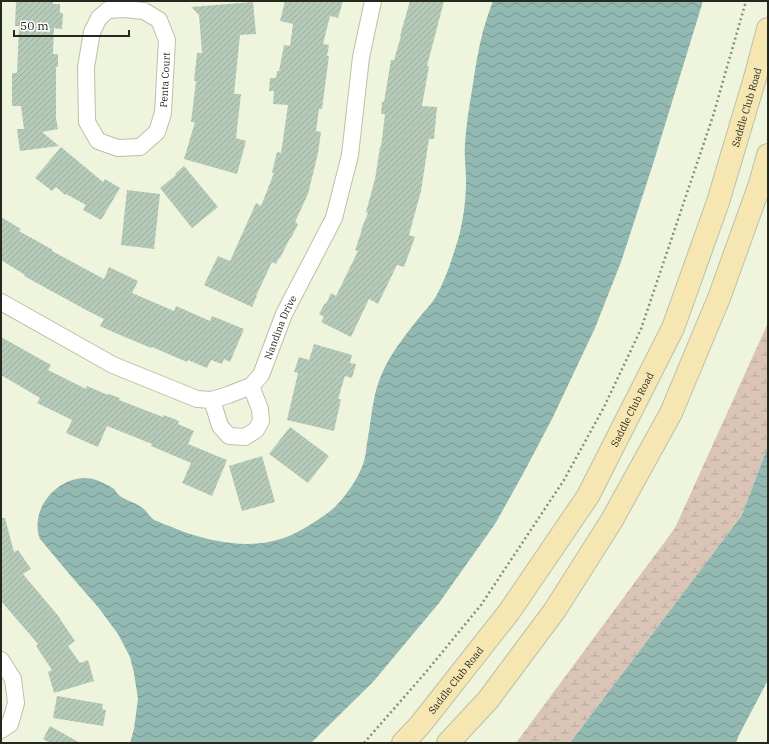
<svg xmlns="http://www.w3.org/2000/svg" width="769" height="744" font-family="'IBM Plex Serif',serif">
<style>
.wetland{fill:url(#wetland-marsh)}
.water{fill:url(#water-waves)}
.building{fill:url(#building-hatch)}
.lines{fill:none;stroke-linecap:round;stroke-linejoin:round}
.street-casing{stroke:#bac0aa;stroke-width:18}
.secondary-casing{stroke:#bac0aa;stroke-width:24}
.path{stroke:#888c7c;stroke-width:2.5;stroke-dasharray:2 3;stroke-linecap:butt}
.street{stroke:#fff;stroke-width:16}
.secondary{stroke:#f5e6b2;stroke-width:22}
.labels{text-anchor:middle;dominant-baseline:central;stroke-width:3;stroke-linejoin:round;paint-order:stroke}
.street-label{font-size:10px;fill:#26281f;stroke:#fff}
</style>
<defs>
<pattern id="wetland-marsh" width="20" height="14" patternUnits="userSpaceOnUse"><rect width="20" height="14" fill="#d9c4b6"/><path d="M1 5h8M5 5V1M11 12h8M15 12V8" fill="none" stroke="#baa89c"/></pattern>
<pattern id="water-waves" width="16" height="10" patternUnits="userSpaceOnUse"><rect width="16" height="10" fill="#92b9b2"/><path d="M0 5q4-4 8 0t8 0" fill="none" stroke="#779690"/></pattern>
<pattern id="building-hatch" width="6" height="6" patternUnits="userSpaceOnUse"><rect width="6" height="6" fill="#b6cab9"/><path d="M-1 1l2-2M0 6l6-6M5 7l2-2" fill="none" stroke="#9cae9f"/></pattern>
</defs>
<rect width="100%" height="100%" fill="#eff5dd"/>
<path class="wetland" d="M768,323V446L742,515L570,743H516L675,528Z"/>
<g class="water">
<path d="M493,1H703L653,164L621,262L595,328L553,417L523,474L495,524L439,603L373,682L311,743H130L134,729L138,699L134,673L130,657L118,634L98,607L71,576L40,539C28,508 61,472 93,479C100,481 108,485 114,489C116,491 117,494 120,496C127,501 137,503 144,509C147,512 149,516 153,519C155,521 158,521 161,523C170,526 178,530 187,533C224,545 265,551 301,530C312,524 326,515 335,507C346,496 360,476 364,461C366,455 366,449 367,443C371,423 372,400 379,381C387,358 403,338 418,319C423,312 430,306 435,298C445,281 451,262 457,243C463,223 466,201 466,180C466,168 464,156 465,144C466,126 469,108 472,90C475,70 478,50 483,31C486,21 489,11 493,1Z"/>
<path d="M768,446V680L739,735L736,743H570L742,515Z"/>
</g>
<g class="building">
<path d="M16,1H53V4H60V13H63L62,29L54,28L53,54H58V67H56V118L58,129L42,132L59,146L20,151L17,129H24L21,106H12V73H17L19,26H15Z"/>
<path d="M285,1H343L338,18L330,16L323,44L329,45L327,56H329L322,109H319L316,131L321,132L318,153L308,194L295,222L298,224L291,238H290L280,258H279L276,264L272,262L256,296H257L252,307L204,285L218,256L230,261L256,203L261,206L274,173H272L277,152L281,153L288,105L273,104L274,91H269L270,78H276L277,71H279L284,45L290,46L293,24L280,21Z"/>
<path d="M410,1H444L427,66H429L422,106L437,107L434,139H429L421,191L409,235L415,237L404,267L397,265L378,304L369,299L351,337L321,322L324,317L319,314L325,303L326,304L331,293L336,296L358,251L355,250L362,230H361L368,213L366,212L375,179L380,147H381L385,114H381L382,102H384L391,60H394L401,36H400Z"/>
<path d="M253,2L256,34L240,35L234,94H241L236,138L246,141L237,174L184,159L195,122H191L196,81H194L197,53H202L199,15L191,7Z"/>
<path d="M61,147L103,182L105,179L120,188L101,220L83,210L86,205L66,194L65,195L56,187L52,191L35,178Z"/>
<path d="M184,166L218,207L192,228L160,188L176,175L175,174Z"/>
<path d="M127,190L160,194L154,249L121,245Z"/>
<path d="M1,217L21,229L19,231L53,250L52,251L104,279L109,267L138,281L132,293L174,311L176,306L210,321L212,316L244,329L230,362L224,359L222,364L211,360L207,368L188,360L187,362L152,347L151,348L113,332L100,326L104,319L88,311L24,276L25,275L1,260Z"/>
<path d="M1,337L51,365L48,370L86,389L87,386L108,395L109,394L120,398L119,400L163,417L164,415L179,421L178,424L194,431L188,444L227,460L212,496L182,483L191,463L151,446L152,444L107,426L98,447L66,433L72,420L37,403L40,398L1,375Z"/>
<path d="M314,344L352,355L350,363L356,364L352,378L345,376L338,399H341L334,431L287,420L298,373L294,372L299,357L309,360Z"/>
<path d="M290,427L329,456L308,483L269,454Z"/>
<path d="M262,456L275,502L242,511L229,466Z"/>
<path d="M1,518H5L14,552L18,550L31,569L23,574L60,618V619L75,641L68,646L80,663L88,660L94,681L54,693L48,672L52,670L36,646L38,644L1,601Z"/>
<path d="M57,696L103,704L102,709L106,710L103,726L53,718Z"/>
<path d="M50,726L80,743H50L43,739Z"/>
</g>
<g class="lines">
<defs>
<g id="street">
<path d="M124,9L144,11L159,20L167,40L163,113L157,132L140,147L118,148L98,141L87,122L86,67L92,32L99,18L108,10Z"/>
<path id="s1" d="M1,302L113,365L197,399L212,400L228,395L251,386L261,375L284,314L334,218L350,155L361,57L373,1"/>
<path d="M212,400L220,426L229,436L245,437L256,430L261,421L260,409L251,386"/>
<path d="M1,660L13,679L16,703L10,724L1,730"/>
</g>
<g id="secondary">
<path id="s2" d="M403,743L420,725L509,612L588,496L673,328L718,202L755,78L768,29"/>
<path d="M448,743L488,700L555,610L612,520L671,413L719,298L760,184L768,155"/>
</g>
</defs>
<use href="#street" class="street-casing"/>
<use href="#secondary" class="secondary-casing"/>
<path class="path" d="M364,743L426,672L481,605L564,480L604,407L641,329L713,116L746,1"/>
<use href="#street" class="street"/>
<use href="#secondary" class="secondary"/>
</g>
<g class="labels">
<g class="street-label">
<text transform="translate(165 80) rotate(-87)">Penta Court</text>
<text stroke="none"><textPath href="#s2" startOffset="730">Saddle Club Road</textPath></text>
<text stroke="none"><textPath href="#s1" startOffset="342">Nandina Drive</textPath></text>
<text stroke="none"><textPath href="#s2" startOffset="406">Saddle Club Road</textPath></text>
<text stroke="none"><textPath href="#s2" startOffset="82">Saddle Club Road</textPath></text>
</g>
</g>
<rect width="769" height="744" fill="none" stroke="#26281f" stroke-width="4"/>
<path d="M14 30v6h115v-6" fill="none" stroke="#26281f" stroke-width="2"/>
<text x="20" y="30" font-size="12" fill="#26281f" stroke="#ffffff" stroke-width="3" paint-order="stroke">50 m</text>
</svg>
